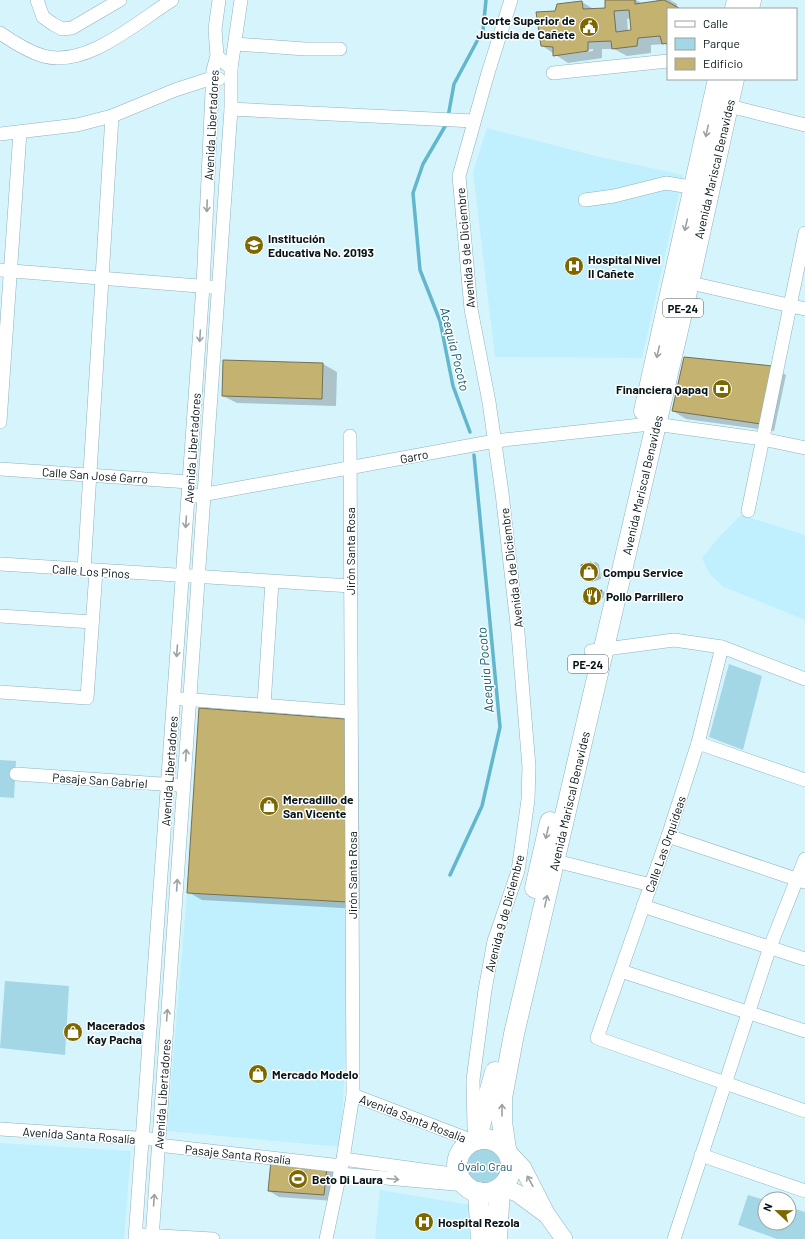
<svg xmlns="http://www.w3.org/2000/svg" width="805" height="1239" font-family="Barlow,sans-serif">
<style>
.built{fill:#c0f0fd}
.green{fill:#a3d7e6}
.shadow{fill:#0003;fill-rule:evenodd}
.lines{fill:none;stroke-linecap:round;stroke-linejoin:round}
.stream{stroke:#62b7cd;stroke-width:3.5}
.building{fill:#c3b270;stroke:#766f54;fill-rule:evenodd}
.minor-casing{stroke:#8eb2bd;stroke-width:14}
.major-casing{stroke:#8eb2bd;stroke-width:18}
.highway-casing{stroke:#8eb2bd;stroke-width:21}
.minor{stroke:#fff;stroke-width:13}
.major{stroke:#fff;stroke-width:17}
.highway{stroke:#fff;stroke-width:20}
.oneway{stroke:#9ca1a3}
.labels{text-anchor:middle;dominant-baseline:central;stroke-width:3;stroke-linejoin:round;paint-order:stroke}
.shield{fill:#fff;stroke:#515b5e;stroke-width:1}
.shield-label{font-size:11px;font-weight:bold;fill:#071519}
.poi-label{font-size:12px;font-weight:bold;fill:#071519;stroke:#fff;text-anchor:start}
.street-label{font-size:12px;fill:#071519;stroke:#fff}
.park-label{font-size:12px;fill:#155c6c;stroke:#fff}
.water-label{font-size:13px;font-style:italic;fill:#125969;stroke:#fff}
</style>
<rect width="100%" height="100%" fill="#d6f4fc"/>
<g class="built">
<path d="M487,128L596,156L683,175L642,358L495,357L473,172Z"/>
<path d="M741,515L805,535V620L722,586L709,573L702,558L720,536Z"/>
<path d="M187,893L347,902V1017L341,1147L167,1131Z"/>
<path d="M0,1143L131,1151L124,1239H0Z"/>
<path d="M380,1190L471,1205L469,1239H375Z"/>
</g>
<g class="green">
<path d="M729,664L762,676L743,750L709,737Z"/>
<path d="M0,760L16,761L14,798L0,797Z"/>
<path d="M5,981L69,986L65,1055L0,1048Z"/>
<circle cx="484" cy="1166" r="23"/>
<path d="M748,1195L765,1200V1223H789V1207L805,1212V1239H777L738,1225Z"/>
</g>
<g class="shadow">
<path d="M621,0H636L643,4L656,3V0H670L677,4V8L680,9H668V46L665,44L651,45V53L627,56L614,49H602V58L568,63L541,45L555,12L582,2L595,10L606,9ZM631,18L632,31H628L627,19ZM593,49V51L560,55V54Z"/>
<path d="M224,361L323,364L337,372L336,406L237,403L223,396Z"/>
<path d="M773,367L786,375L774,431L686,419L673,411Z"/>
<path d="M596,562L599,564L601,579L592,582L586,578L582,566Z"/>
<circle cx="605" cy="574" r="3.5"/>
<path d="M602,591L605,592L603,598L588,603L585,601V596Z"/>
<path d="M345,720L358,728L360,909L202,900L188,892Z"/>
<path d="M327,1167L337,1173L334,1201L279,1197L269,1191Z"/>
</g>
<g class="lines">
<g class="stream">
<path d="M448,117L454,84L483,30L486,0"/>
<path d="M447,123L423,164L413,193L420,270L440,321L453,386L470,432"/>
<path d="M450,875L482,806L500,727L474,455"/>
</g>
</g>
<g class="building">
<path d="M605,0H635V4L664,0L679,8L680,9H668V43L662,44L660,36L638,38L637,46L612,49L611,41L588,42V51L553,56V47L541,46L536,12L555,11L557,4L582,1L583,9L605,8ZM629,10L631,30L616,32L614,11Z"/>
<path d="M684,357L773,366L761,424L672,411Z"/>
<path d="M223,360L323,363L322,399L222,396Z"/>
<path d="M591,562L595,576L585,579L581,565Z"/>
<path d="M602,590L600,596L584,602V595Z"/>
<path d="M199,708L345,719L347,902L187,893Z"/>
<path d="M271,1161L327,1166L324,1195L268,1191Z"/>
</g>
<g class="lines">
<defs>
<g id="minor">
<path d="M37,0L43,17L53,24L62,29L72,28L120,0"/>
<path d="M0,33C13,42 27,51 43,56C87,68 137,22 172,0"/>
<path d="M235,44L305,49H340"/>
<path d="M231,68L241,0"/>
<path d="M553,73L668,61"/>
<path d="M721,104L805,125"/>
<path d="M231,109L474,121"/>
<path d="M0,134L77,125L112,116L175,90L212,78L219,79"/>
<path d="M585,200L614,196L666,183L702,189"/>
<path d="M0,270L211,287"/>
<path d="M682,281L805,309"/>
<path d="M0,422L20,132"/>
<path d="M0,469L189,482"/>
<path d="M196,496L495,441L641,425L655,424L763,439L805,448"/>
<path d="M748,511L805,233"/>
<path d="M0,564L351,586"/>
<path d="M84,570L112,116"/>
<path d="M0,616L92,622"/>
<path d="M722,647L698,743L668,836L597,1038L805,1111"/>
<path d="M591,651L674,640L722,647L805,679"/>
<path d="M0,692L87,698L96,571"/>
<path d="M182,699L351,712"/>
<path d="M264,705L272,582"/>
<path d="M698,743L805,780"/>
<path d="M16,774L176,785"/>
<path d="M668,836L805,882"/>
<path d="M548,859L651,885"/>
<path d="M643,906L805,959"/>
<path d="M621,971L805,1031"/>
<path d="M353,1095L473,1141"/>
<path d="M474,1128L473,1080L485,990L494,941L518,871L528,800L529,767L518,633L502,493L489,402L471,309L459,176L488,73L511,0"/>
<path d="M0,1129L151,1139"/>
<path d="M158,1145L341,1166"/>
<path d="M701,1155L805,1191"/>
<path d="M343,1159L459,1175"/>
<path d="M340,1174L466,1185"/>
<path d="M143,1235L213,1239"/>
<path d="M135,1239L203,286L213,70L217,56L215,29L219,0"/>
<path d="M152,1239L231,109V68L217,56"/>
<path d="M326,1239L343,1159L353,1095L350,436"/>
<path d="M674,1239L770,947L805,859"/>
</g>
<g id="major">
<path d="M507,1151L523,1168L547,1215L564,1239"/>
<path d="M501,1187L517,1193L544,1213"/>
</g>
<g id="highway">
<path d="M735,9L737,0"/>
<path d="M749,9L751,0"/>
<path d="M644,411L718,79"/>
<path d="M535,888L550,822"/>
<circle cx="484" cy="1166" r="27"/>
<path d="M476,1140L495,1072"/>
<path d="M506,1149L502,1122V1098L514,1034L689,283L734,79"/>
<path d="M478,1192L481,1239"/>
<path d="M497,1239L500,1188"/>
</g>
</defs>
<use href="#minor" class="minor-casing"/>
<use href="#major" class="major-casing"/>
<use href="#highway" class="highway-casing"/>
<use href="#minor" class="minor"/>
<use href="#major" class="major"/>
<use href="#highway" class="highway"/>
</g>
<defs><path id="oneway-shaft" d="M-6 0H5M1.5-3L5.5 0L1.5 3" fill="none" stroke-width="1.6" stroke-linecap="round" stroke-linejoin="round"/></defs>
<g class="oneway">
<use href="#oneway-shaft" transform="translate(707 131) rotate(102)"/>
<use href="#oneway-shaft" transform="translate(207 206) rotate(92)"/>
<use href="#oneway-shaft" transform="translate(686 225) rotate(103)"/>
<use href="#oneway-shaft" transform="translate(200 336) rotate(94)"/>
<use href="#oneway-shaft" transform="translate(658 352) rotate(103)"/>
<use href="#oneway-shaft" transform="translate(186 522) rotate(94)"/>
<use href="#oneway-shaft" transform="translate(177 651) rotate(94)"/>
<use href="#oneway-shaft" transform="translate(186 755) rotate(-86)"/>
<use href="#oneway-shaft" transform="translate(547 833) rotate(103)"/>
<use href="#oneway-shaft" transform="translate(177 885) rotate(-86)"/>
<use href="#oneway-shaft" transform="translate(546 901) rotate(-77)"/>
<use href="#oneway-shaft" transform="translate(167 1015) rotate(-86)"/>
<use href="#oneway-shaft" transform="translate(502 1110) rotate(-90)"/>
<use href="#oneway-shaft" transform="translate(393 1179) rotate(5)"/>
<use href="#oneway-shaft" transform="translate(530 1181) rotate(-119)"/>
<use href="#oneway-shaft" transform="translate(154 1200) rotate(-86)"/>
</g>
<defs>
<symbol id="civic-disc" viewBox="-11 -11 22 22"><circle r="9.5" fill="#7d6800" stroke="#fff"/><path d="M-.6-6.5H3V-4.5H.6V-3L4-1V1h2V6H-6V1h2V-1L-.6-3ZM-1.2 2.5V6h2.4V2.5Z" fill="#fff"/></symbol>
<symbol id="school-disc" viewBox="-11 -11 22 22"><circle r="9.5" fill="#7d6800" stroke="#fff"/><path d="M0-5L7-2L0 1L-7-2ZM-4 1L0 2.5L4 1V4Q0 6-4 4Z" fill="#fff"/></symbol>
<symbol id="hospital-disc" viewBox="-11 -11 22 22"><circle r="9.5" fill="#7d6800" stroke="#fff"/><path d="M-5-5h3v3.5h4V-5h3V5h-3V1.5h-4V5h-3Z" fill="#fff"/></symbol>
<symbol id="bank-disc" viewBox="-11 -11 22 22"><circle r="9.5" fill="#7d6800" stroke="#fff"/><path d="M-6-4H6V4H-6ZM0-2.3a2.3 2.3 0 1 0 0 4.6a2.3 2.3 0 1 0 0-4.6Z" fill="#fff"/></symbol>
<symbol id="shop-disc" viewBox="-11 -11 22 22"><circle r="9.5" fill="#7d6800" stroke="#fff"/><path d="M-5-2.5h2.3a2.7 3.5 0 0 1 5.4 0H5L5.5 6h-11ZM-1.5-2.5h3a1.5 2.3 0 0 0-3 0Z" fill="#fff"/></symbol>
<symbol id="restaurant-disc" viewBox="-11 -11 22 22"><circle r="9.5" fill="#7d6800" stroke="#fff"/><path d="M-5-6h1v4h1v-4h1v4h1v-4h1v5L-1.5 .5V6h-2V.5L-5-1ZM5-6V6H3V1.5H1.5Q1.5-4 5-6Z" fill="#fff"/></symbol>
<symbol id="stadium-disc" viewBox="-11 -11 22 22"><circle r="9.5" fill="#7d6800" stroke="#fff"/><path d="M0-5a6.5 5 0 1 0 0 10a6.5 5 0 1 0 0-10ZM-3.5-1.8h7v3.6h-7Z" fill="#fff"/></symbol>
</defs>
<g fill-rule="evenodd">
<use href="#civic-disc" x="578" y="16" width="22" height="22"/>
<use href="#school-disc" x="243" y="234" width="22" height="22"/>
<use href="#hospital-disc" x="563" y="255" width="22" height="22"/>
<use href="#bank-disc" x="711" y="378" width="22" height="22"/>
<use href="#shop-disc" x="578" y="561" width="22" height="22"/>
<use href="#restaurant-disc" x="581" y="585" width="22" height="22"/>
<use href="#shop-disc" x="258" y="795" width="22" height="22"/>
<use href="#shop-disc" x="62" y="1021" width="22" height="22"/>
<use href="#shop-disc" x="247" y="1063" width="22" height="22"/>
<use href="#stadium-disc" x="287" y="1168" width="22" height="22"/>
<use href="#hospital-disc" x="413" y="1211" width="22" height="22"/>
</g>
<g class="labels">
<g class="shield">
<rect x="663" y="299" width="40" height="18" rx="3"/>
<rect x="568" y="655" width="40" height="18" rx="3"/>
</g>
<g class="shield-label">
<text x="683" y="308">PE-24</text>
<text x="588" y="664">PE-24</text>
</g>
<g class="poi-label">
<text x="575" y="20" text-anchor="end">Corte Superior de<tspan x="575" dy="14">Justicia de Cañete</tspan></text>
<text x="268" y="238">Institución<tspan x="268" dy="14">Educativa No. 20193</tspan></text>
<text x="588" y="259">Hospital Nivel<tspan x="588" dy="14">II Cañete</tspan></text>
<text x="708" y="389" text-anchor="end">Financiera Qapaq</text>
<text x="603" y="572">Compu Service</text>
<text x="606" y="596">Pollo Parrillero</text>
<text x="283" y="799">Mercadillo de<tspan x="283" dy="14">San Vicente</tspan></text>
<text x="87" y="1025">Macerados<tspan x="87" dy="14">Kay Pacha</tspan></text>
<text x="272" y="1074">Mercado Modelo</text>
<text x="312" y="1179">Beto Di Laura</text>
<text x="438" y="1222">Hospital Rezola</text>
</g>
<g class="street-label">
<text transform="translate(211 125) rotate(-87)">Avenida Libertadores</text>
<text transform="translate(714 169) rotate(-77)">Avenida Mariscal Benavides</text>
<text transform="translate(465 248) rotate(-95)">Avenida 9 de Diciembre</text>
<text transform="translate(192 448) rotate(-86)">Avenida Libertadores</text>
<text transform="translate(414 456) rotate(-11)">Garro</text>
<text transform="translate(95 475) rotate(4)">Calle San José Garro</text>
<text transform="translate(642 485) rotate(-77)">Avenida Mariscal Benavides</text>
<text transform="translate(350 551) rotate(-90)">Jirón Santa Rosa</text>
<text transform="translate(511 568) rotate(-97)">Avenida 9 de Diciembre</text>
<text transform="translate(91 571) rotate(4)">Calle Los Pinos</text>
<text transform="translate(169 771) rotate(-86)">Avenida Libertadores</text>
<text transform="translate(100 780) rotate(4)">Pasaje San Gabriel</text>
<text transform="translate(569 801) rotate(-77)">Avenida Mariscal Benavides</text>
<text transform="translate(665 844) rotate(-71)">Calle Las Orquideas</text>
<text transform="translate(352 875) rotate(-90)">Jirón Santa Rosa</text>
<text transform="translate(504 913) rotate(-75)">Avenida 9 de Diciembre</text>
<text transform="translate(162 1094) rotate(-86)">Avenida Libertadores</text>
<text transform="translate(413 1118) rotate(21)">Avenida Santa Rosalía</text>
<text transform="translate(79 1135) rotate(4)">Avenida Santa Rosalía</text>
<text transform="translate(238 1154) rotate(6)">Pasaje Santa Rosalía</text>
</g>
<g class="park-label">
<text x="485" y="1166">Óvalo Grau</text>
</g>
<g class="water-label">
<text transform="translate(455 349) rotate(76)">Acequia Pocoto</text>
<text transform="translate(485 670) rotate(-95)">Acequia Pocoto</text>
</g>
</g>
<rect x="667" y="8" width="130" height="72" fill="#ffffff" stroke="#9ca1a3"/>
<rect x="675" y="21" width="20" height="6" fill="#ffffff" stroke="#9ca1a3"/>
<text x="703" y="28" font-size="12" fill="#071519">Calle</text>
<rect x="675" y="38" width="20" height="12" fill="#a3d7e6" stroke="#9ca1a3"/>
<text x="703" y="48" font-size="12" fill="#071519">Parque</text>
<rect x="675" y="58" width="20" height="12" fill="#c3b270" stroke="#9ca1a3"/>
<text x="703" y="68" font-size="12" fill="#071519">Edificio</text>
<g transform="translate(777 1211) rotate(292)"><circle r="19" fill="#ffffff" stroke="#9ca1a3"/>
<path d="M0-3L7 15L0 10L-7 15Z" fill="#7d6800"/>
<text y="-6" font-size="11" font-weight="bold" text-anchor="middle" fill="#071519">N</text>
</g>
</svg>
